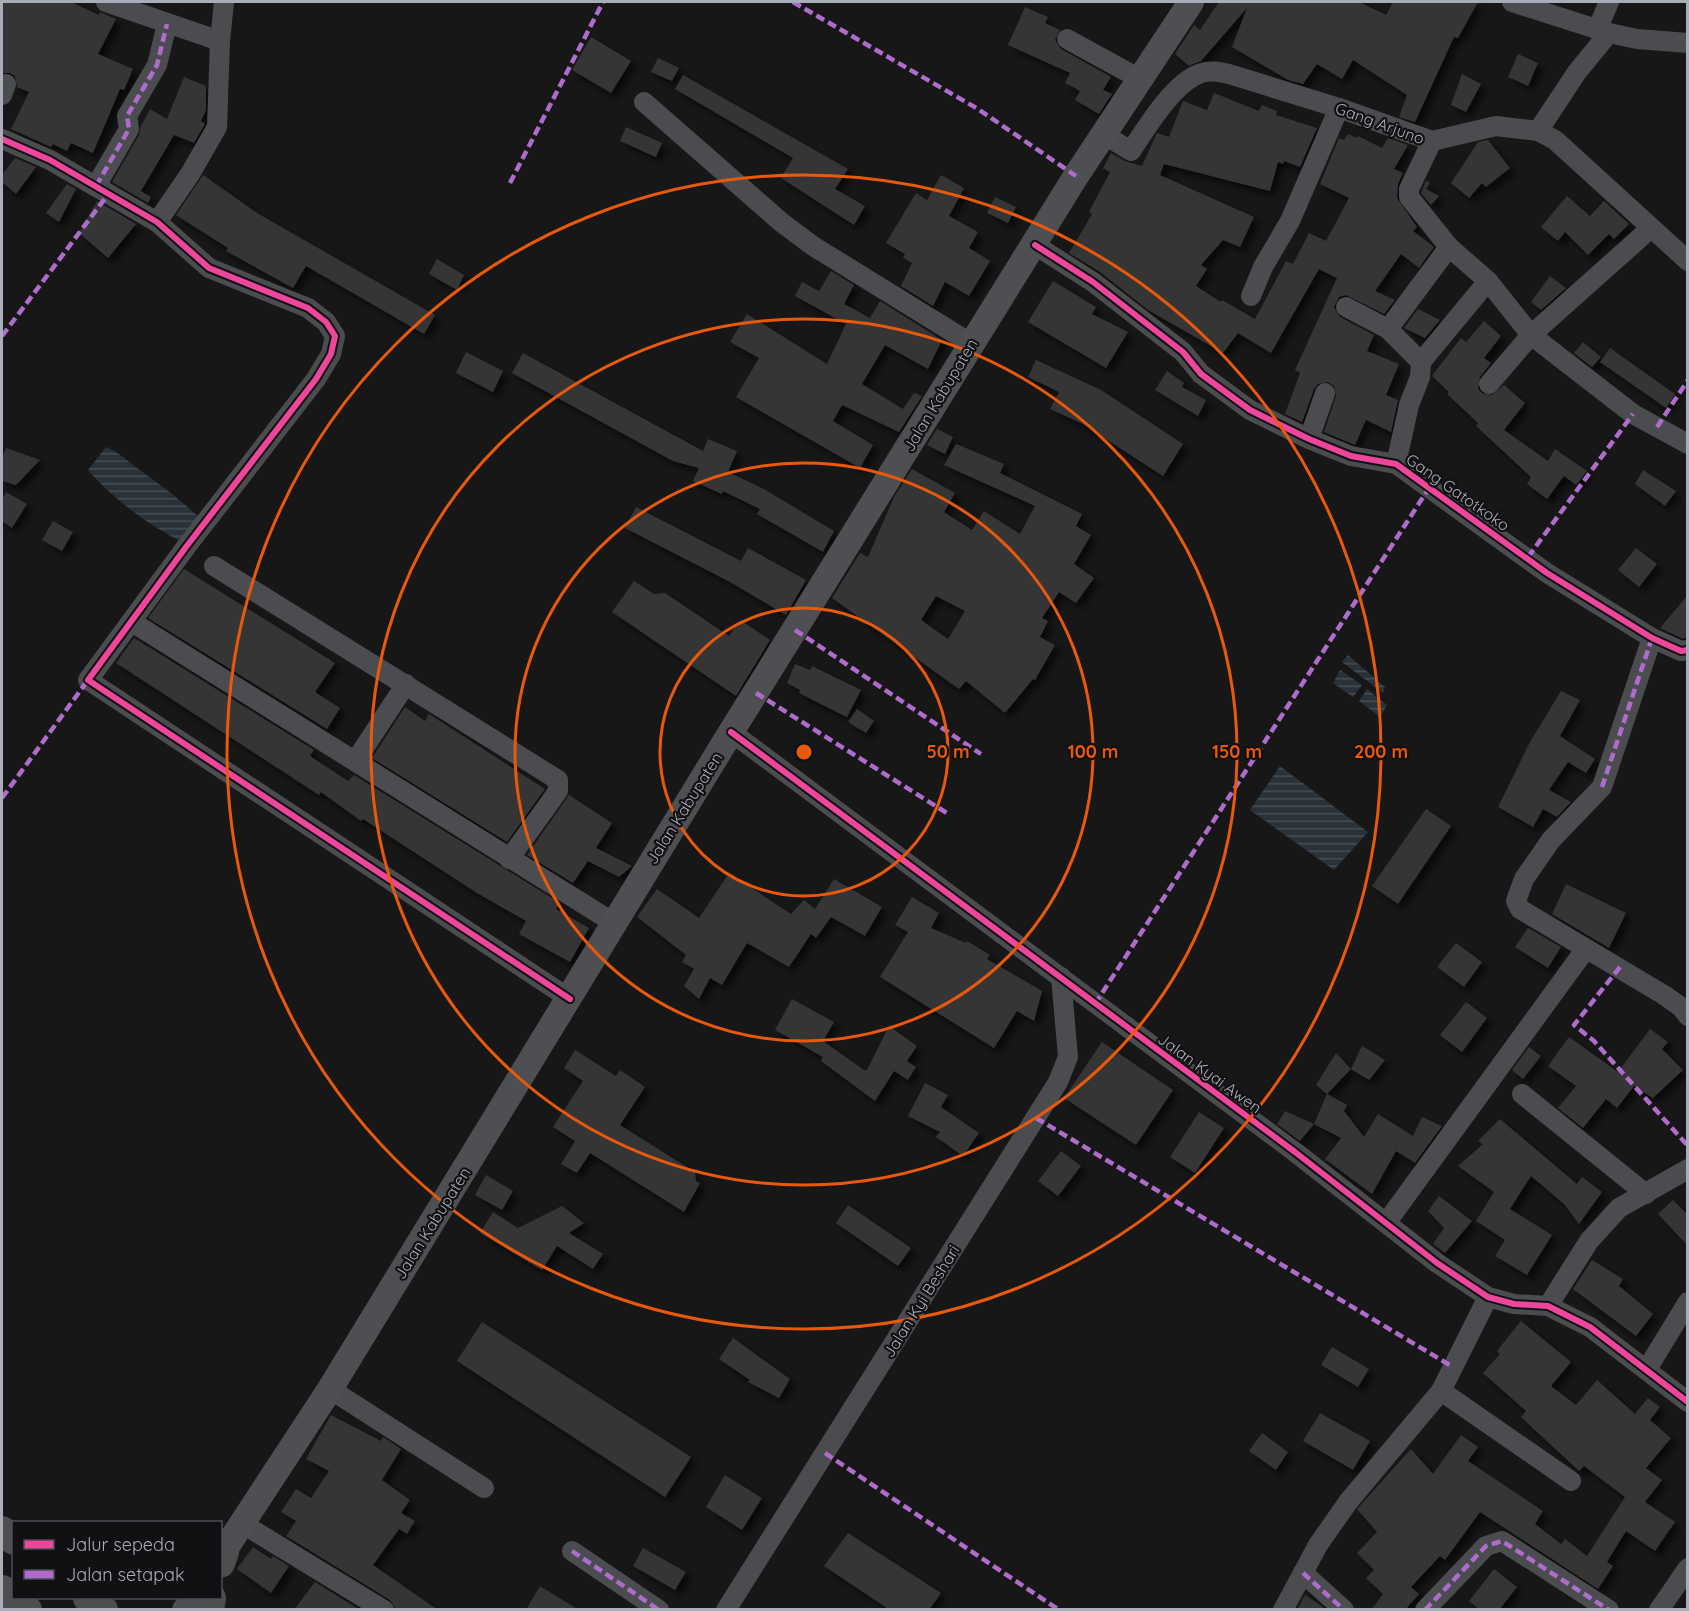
<svg xmlns="http://www.w3.org/2000/svg" width="1689" height="1611" font-family="Quicksand,sans-serif">
<style>
.water{fill:url(#water-rules)}
.building{fill:#353536;fill-rule:evenodd;filter:url(#shadow)}
.lines{fill:none;stroke-linecap:round;stroke-linejoin:round}
.minor{stroke:#4b4c50;stroke-width:20}
.major{stroke:#4d4f52;stroke-width:26}
.highway{stroke:#4e4e51;stroke-width:30}
.quiet{stroke:#b06ccc;stroke-width:4.5;stroke-dasharray:9 4.5;stroke-linecap:butt}
.cycleway-casing{stroke:#111113;stroke-width:10}
.cycleway{stroke:#ed469a;stroke-width:6}
.ring{fill:none;stroke:#e8590c;stroke-width:3}
.labels{text-anchor:middle;dominant-baseline:central;stroke-width:4.5;stroke-linejoin:round;paint-order:stroke}
.street-label{font-size:16px;fill:#a8adb8;stroke:#111113}
.centre{fill:#e8590c;stroke:#111113;stroke-width:3}
.ring-label{font-size:18px;text-anchor:middle;font-weight:bold;fill:#e8590c;stroke:#111113;stroke-width:4.5;stroke-linejoin:round;paint-order:stroke}
</style>
<defs>
<pattern id="water-rules" width="6" height="5" patternUnits="userSpaceOnUse" patternTransform="scale(1.5)"><rect width="6" height="5" fill="#2a3239"/><path d="M0 2.5h6" fill="none" stroke="#464d54"/></pattern>
<filter id="shadow"><feDropShadow dx="5.5" dy="5.5" stdDeviation="3" flood-color="#0009"/></filter>
</defs>
<rect width="100%" height="100%" fill="#171717"/>
<g class="water">
<path d="M106,447C119,452 126,460 137,468C159,484 180,499 200,518L180,541C147,524 112,498 88,470Z"/>
<path d="M1348,655L1385,687L1383,693L1342,662Z"/>
<path d="M1340,670L1362,685L1353,697L1333,683Z"/>
<path d="M1367,689L1387,705L1380,717L1359,701Z"/>
<path d="M1280,766L1368,832L1334,870L1250,810Z"/>
</g>
<g class="building">
<path d="M2,2H71L99,15L100,12L116,19L98,54L133,69L124,90L120,89L93,153L71,143L67,151L53,144L51,147L11,129L29,92L17,87L15,76L10,73H2Z"/>
<path d="M1219,2H1359L1386,15L1393,2H1478L1458,38L1454,37L1415,122L1399,117L1407,95L1353,60L1342,79L1317,64L1303,84L1288,80L1232,47L1247,8L1201,61L1189,66L1175,54L1194,25L1200,30Z"/>
<path d="M1025,7L1048,17L1045,23L1060,30L1055,40L1061,49L1111,77L1103,90L1112,94L1099,114L1075,100L1080,91L1065,83L1070,73L1008,45Z"/>
<path d="M591,37L631,61L611,93L572,70Z"/>
<path d="M1518,54L1538,63L1528,86L1508,77Z"/>
<path d="M658,58L679,68L672,81L651,72Z"/>
<path d="M1462,74L1481,84L1466,112L1451,105Z"/>
<path d="M683,75L848,169L835,189L865,206L854,225L781,178L793,158L675,89Z"/>
<path d="M184,77L206,86V110L201,121L205,124L194,143L174,135L141,191L151,197L148,203L112,182L139,135L141,126L150,109L167,119Z"/>
<path d="M1214,93L1259,111L1262,105L1277,111L1276,115L1317,128L1300,167L1284,161L1283,164L1278,162L1270,191L1164,164L1160,175L1254,217L1240,247L1223,240L1201,265L1207,269L1196,286L1221,302L1222,300L1255,319L1286,261L1293,264L1309,233L1326,241L1349,198L1320,184L1339,138L1344,140L1348,134L1357,138L1358,136L1382,148L1388,138L1408,145L1394,169L1403,173L1398,184L1397,198L1417,227L1413,231L1434,247L1419,268L1401,254L1375,291L1395,300L1384,314L1346,295L1339,297L1334,307L1340,317L1374,335L1367,351L1399,364L1386,395L1398,400L1391,432L1366,420L1355,445L1324,432L1336,396L1334,386L1328,382L1318,384L1314,389L1302,422L1285,414L1300,373L1295,370L1337,278L1319,269L1271,353L1238,333L1223,353L1148,310L1100,272L1069,253L1092,214L1089,212L1110,172L1103,168L1111,153L1125,161L1142,166L1157,133L1169,137L1183,101L1207,110Z"/>
<path d="M626,127L662,143L656,157L620,141Z"/>
<path d="M1488,140L1510,168L1486,187L1482,183L1469,198L1451,183L1478,142Z"/>
<path d="M15,158L36,167L16,194L2,182V175Z"/>
<path d="M203,175L257,213L435,315L424,334L306,266L293,288L226,251L228,248L176,215Z"/>
<path d="M941,175L964,188L949,216L978,232L969,248L990,261L969,296L945,282L933,306L901,286L912,263L903,258L905,254L886,243L916,193L927,200Z"/>
<path d="M1426,181L1430,182L1426,189L1439,196L1431,205L1421,193Z"/>
<path d="M67,184L76,189L59,222L46,213Z"/>
<path d="M1567,196L1590,216L1604,201L1629,224L1614,239L1609,234L1588,255L1565,232L1558,241L1541,227Z"/>
<path d="M995,197L1016,207L1008,223L987,213Z"/>
<path d="M97,201L136,224L108,258L79,233Z"/>
<path d="M437,259L464,275L457,290L429,274Z"/>
<path d="M831,271L854,285L844,304L870,318L880,301L942,340L928,369L885,345L862,384L903,409L914,393L922,396L899,432L842,405L833,421L873,445L860,468L736,397L759,358L730,342L747,314L827,364L846,324L795,296L802,282L819,291Z"/>
<path d="M1550,276L1566,288L1541,310L1531,302Z"/>
<path d="M1053,281L1096,307L1092,314L1128,332L1106,368L1028,322Z"/>
<path d="M1418,309L1440,320L1425,338L1404,328Z"/>
<path d="M1484,321L1501,336L1484,358L1491,363L1480,377L1478,389L1482,393L1492,395L1504,385L1525,403L1504,430L1548,461L1555,449L1587,471L1576,485L1564,476L1547,499L1527,484L1531,477L1476,426L1478,423L1447,394L1449,392L1432,376L1461,338L1466,342Z"/>
<path d="M1583,342L1601,357L1592,367L1574,353Z"/>
<path d="M1610,348L1675,394L1666,408L1600,362Z"/>
<path d="M466,352L503,371L493,392L456,373Z"/>
<path d="M523,353L703,451L708,439L737,451L728,472L764,489L834,531L823,552L757,514L760,509L723,491L722,494L693,481L699,468L673,461L512,373Z"/>
<path d="M1036,360L1101,390L1183,444L1163,476L1081,423L1050,409L1059,392L1028,377Z"/>
<path d="M1167,371L1184,383L1182,387L1206,400L1198,416L1155,390Z"/>
<path d="M937,429L953,437L945,454L927,445Z"/>
<path d="M956,444L1004,464L1000,473L1082,514L1076,526L1091,535L1074,564L1094,578L1076,603L1059,592L1042,618L1048,621L1040,637L1055,645L1035,680L1033,679L1005,713L966,681L959,689L832,598L860,553L868,557L894,497L912,469L955,493L944,512L972,530L984,511L1020,534L1035,506L944,465ZM936,596L965,611L948,639L921,620Z"/>
<path d="M6,448L40,460L16,485L2,481V458Z"/>
<path d="M1643,470L1676,491L1665,506L1635,484Z"/>
<path d="M6,492L27,504L12,528L2,521V500Z"/>
<path d="M636,507L741,561L748,548L806,580L786,615L730,582L625,528Z"/>
<path d="M53,521L73,532L62,551L42,540Z"/>
<path d="M1636,548L1657,564L1639,587L1618,570Z"/>
<path d="M184,569L335,663L315,692L340,708L327,729L148,618Z"/>
<path d="M634,581L654,594L665,593L729,636L740,620L770,640L736,696L612,612Z"/>
<path d="M1688,595V636L1683,639L1660,628Z"/>
<path d="M134,638L314,750L310,756L348,781L354,775L560,903L556,909L589,928L570,962L519,934L526,921L477,893L363,819L361,821L321,792L319,795L116,663Z"/>
<path d="M795,664L810,670L812,666L861,690L847,717L799,693L800,690L787,683Z"/>
<path d="M1561,691L1580,700L1560,736L1595,759L1586,773L1568,762L1549,790L1571,802L1557,817L1543,809L1533,827L1498,807L1530,742Z"/>
<path d="M405,707L425,721L429,714L545,789L507,842L372,758Z"/>
<path d="M857,709L874,721L866,733L848,722Z"/>
<path d="M569,795L612,823L596,848L632,866L619,877L588,861L573,883L527,855Z"/>
<path d="M1426,809L1451,826L1398,904L1372,886Z"/>
<path d="M729,873L791,914L804,900L815,909L834,879L882,907L865,936L831,917L816,938L811,934L789,967L747,943L722,985L710,978L699,999L684,986L694,969L682,962L686,955L637,917L657,889L699,918Z"/>
<path d="M1566,884L1626,913L1609,948L1552,914Z"/>
<path d="M912,897L939,913L931,928L966,943L967,941L990,955L987,959L1042,991L1034,1021L1017,1011L994,1048L880,977L908,932L895,925Z"/>
<path d="M1528,928L1561,947L1548,968L1515,947Z"/>
<path d="M1456,943L1482,962L1464,987L1437,967Z"/>
<path d="M792,999L834,1022L823,1041L864,1070H867L889,1026L917,1046L907,1061L916,1067L908,1080L894,1071L875,1101L821,1061L823,1057L775,1030Z"/>
<path d="M1466,1002L1487,1018L1462,1052L1440,1035Z"/>
<path d="M1650,1029L1668,1042L1662,1049L1683,1070L1653,1098L1634,1086L1617,1108L1606,1099L1583,1128L1558,1108L1576,1086L1548,1066L1569,1037L1618,1072Z"/>
<path d="M1102,1042L1173,1090L1136,1145L1064,1098Z"/>
<path d="M1362,1046L1385,1060L1369,1080L1351,1069Z"/>
<path d="M1529,1047L1541,1056L1523,1079L1512,1070Z"/>
<path d="M575,1050L616,1076L620,1070L645,1087L620,1125L695,1172L696,1181L700,1183L684,1212L590,1153L577,1173L561,1164L575,1141L553,1127L583,1081L564,1068Z"/>
<path d="M1336,1053L1351,1069L1327,1094L1316,1085Z"/>
<path d="M925,1083L948,1095L941,1107L979,1133L963,1156L936,1137L940,1132L908,1116Z"/>
<path d="M1327,1094L1347,1105L1344,1111L1364,1137L1378,1114L1413,1136L1422,1117L1442,1126L1415,1163L1396,1151L1372,1194L1325,1159L1341,1138L1314,1124Z"/>
<path d="M1285,1111L1314,1124L1300,1141L1277,1124Z"/>
<path d="M1199,1112L1224,1128L1195,1173L1170,1157Z"/>
<path d="M1500,1119L1577,1184L1582,1177L1602,1192L1579,1224L1564,1204L1531,1176L1510,1209L1552,1235L1527,1275L1495,1256L1505,1240L1476,1221L1494,1192L1458,1166L1483,1144L1478,1141Z"/>
<path d="M1061,1151L1081,1166L1058,1196L1038,1181Z"/>
<path d="M486,1175L513,1191L502,1210L475,1195Z"/>
<path d="M1439,1196L1472,1221L1445,1253L1433,1244L1444,1228L1428,1211Z"/>
<path d="M1673,1200L1688,1215V1246L1658,1214Z"/>
<path d="M848,1205L911,1248L898,1266L836,1223Z"/>
<path d="M562,1206L584,1223L569,1233L603,1254L593,1269L557,1246L542,1270L480,1233L493,1212L518,1228Z"/>
<path d="M1592,1260L1623,1279L1619,1286L1653,1314L1636,1336L1573,1289Z"/>
<path d="M1521,1321L1571,1362L1551,1386L1576,1405L1597,1380L1635,1414L1648,1398L1660,1407L1650,1420L1671,1438L1646,1468L1662,1480L1645,1502L1675,1522L1655,1551L1626,1531L1607,1562L1613,1566L1598,1589L1480,1512L1445,1560L1440,1556L1411,1587L1419,1594L1405,1610H1371L1383,1594L1366,1578L1374,1570L1357,1553L1377,1532L1357,1509L1411,1449L1433,1474L1461,1435L1478,1447L1468,1461L1543,1511L1535,1524L1561,1544L1565,1539L1587,1556L1625,1497L1584,1466L1579,1471L1521,1417L1526,1411L1483,1373L1500,1354L1497,1351Z"/>
<path d="M482,1322L691,1457L665,1497L457,1361Z"/>
<path d="M733,1338L790,1379L779,1398L748,1382L750,1380L719,1359Z"/>
<path d="M1332,1347L1369,1369L1358,1387L1321,1365Z"/>
<path d="M1320,1413L1370,1441L1353,1470L1303,1441Z"/>
<path d="M331,1415L381,1441L383,1437L401,1449L382,1480L410,1500L401,1513L415,1521L407,1534L399,1529L373,1565L438,1610H396L390,1600L286,1536L296,1521L281,1512L296,1489L311,1498L329,1471L306,1459Z"/>
<path d="M1262,1433L1288,1452L1276,1470L1249,1451Z"/>
<path d="M725,1475L762,1498L742,1530L706,1507Z"/>
<path d="M848,1533L941,1593L929,1610H890L824,1566Z"/>
<path d="M253,1547L271,1559L273,1556L289,1566L271,1593L237,1569Z"/>
<path d="M643,1548L686,1572L675,1590L633,1566Z"/>
<path d="M1494,1569L1517,1587L1499,1610H1480L1469,1601Z"/>
<path d="M315,1582L360,1610H294Z"/>
<path d="M540,1586L579,1610H526Z"/>
<path d="M1305,1595L1319,1604L1326,1610H1297Z"/>
</g>
<g class="lines">
<g class="minor">
<path d="M106,2L220,41L217,127L190,174L157,222"/>
<path d="M1512,2L1609,33L1637,39L1688,43"/>
<path d="M1597,30L1609,2"/>
<path d="M1067,39L1140,79"/>
<path d="M220,41L224,2"/>
<path d="M2,95L6,84"/>
<path d="M644,102L781,222L813,246L972,344"/>
<path d="M1538,131L1577,72L1609,33"/>
<path d="M1103,134L1131,151C1146,128 1174,82 1201,73C1211,70 1219,72 1229,74L1339,108L1432,141L1496,126L1538,131L1555,140L1688,261"/>
<path d="M2,139L50,160L157,222L209,268L308,308L326,322L335,336L331,354L316,379L186,547L88,680L570,999"/>
<path d="M1432,141L1409,189V197L1449,247L1488,281L1531,335L1633,414L1688,444"/>
<path d="M96,186L129,129L127,116L157,65L167,24"/>
<path d="M1035,245L1093,282L1183,352L1201,374L1250,410L1309,439L1351,456L1396,464L1547,573L1652,638L1681,651L1688,650"/>
<path d="M1251,296L1263,267L1290,221L1339,108"/>
<path d="M1346,307L1388,329L1421,362"/>
<path d="M1388,329L1449,247"/>
<path d="M1489,384L1531,335L1651,228"/>
<path d="M1309,439L1325,393"/>
<path d="M1396,464L1409,405L1420,377L1421,362L1488,281"/>
<path d="M214,566L558,780V791L509,859"/>
<path d="M132,622L614,923"/>
<path d="M1652,638L1602,787L1551,840L1524,879L1516,901L1520,909L1664,995L1681,1007L1688,1016"/>
<path d="M731,732L1295,1152L1437,1263L1488,1297L1514,1304L1548,1306L1590,1327L1688,1402"/>
<path d="M356,760L406,684"/>
<path d="M1522,1094L1646,1194"/>
<path d="M1386,1223L1585,950"/>
<path d="M1548,1306L1589,1241L1619,1208L1688,1169"/>
<path d="M1647,1369L1688,1302"/>
<path d="M330,1389L484,1488"/>
<path d="M1441,1391L1571,1481"/>
<path d="M243,1524L384,1610"/>
<path d="M572,1551L659,1610"/>
<path d="M1303,1573L1344,1610"/>
<path d="M726,1610L1058,1082L1068,1057L1061,977"/>
<path d="M1283,1610L1318,1545L1348,1502L1441,1391L1488,1297"/>
<path d="M1425,1610L1486,1546L1502,1541L1609,1610"/>
<path d="M1659,1610L1688,1568"/>
</g>
<g class="major">
<path d="M220,1557L330,1389L731,732L1076,176L1191,2"/>
<path d="M185,1610L193,1598"/>
</g>
<g class="highway">
<path d="M2,1531L14,1540"/>
<path d="M220,1563L224,1552"/>
<path d="M2,1590L27,1610"/>
<path d="M88,1598L103,1610"/>
<path d="M209,1610L211,1598"/>
</g>
<g class="quiet">
<path d="M793,2L978,109L1076,176"/>
<path d="M510,183L603,2"/>
<path d="M96,186L129,129L127,116L157,65L167,24"/>
<path d="M2,336L109,193"/>
<path d="M1657,427L1688,380"/>
<path d="M1528,557L1633,414"/>
<path d="M795,630L981,754"/>
<path d="M756,693L950,815"/>
<path d="M1602,787L1652,638"/>
<path d="M2,798L88,680"/>
<path d="M1620,967L1574,1025L1594,1041L1688,1146"/>
<path d="M1095,1004L1429,488"/>
<path d="M1036,1118L1453,1367"/>
<path d="M825,1453L1059,1610"/>
<path d="M572,1551L659,1610"/>
<path d="M1303,1573L1344,1610"/>
<path d="M1425,1610L1486,1546L1502,1541L1609,1610"/>
</g>
<defs>
<g id="cycleway">
<path d="M2,139L50,160L157,222L209,268L308,308L326,322L335,336L331,354L316,379L186,547L88,680L570,999"/>
<path d="M1035,245L1093,282L1183,352L1201,374L1250,410L1309,439L1351,456L1396,464L1547,573L1652,638L1681,651L1688,650"/>
<path d="M731,732L1295,1152L1437,1263L1488,1297L1514,1304L1548,1306L1590,1327L1688,1402"/>
</g>
</defs>
<use href="#cycleway" class="cycleway-casing"/>
<use href="#cycleway" class="cycleway"/>
</g>
<g class="ring">
<circle cx="804" cy="752" r="144"/>
<circle cx="804" cy="752" r="289"/>
<circle cx="804" cy="752" r="433"/>
<circle cx="804" cy="752" r="577"/>
</g>
<g class="labels">
<g class="street-label">
<text transform="translate(1380 123) rotate(20)">Gang Arjuno</text>
<text transform="translate(940 395) rotate(-59)">Jalan Kabupaten</text>
<text transform="translate(1458 492) rotate(35)">Gang Gatotkoko</text>
<text transform="translate(684 808) rotate(-58)">Jalan Kabupaten</text>
<text transform="translate(1210 1073) rotate(36)">Jalan Kyai Awen</text>
<text transform="translate(432 1223) rotate(-58)">Jalan Kabupaten</text>
<text transform="translate(921 1301) rotate(-58)">Jalan Kyi Beshari</text>
</g>
</g>
<circle cx="804" cy="752" r="9" class="centre"/>
<g class="ring-label">
<text x="948" y="758">50 m</text>
<text x="1093" y="758">100 m</text>
<text x="1237" y="758">150 m</text>
<text x="1381" y="758">200 m</text>
</g>
<rect width="1689" height="1611" fill="none" stroke="#a8adb8" stroke-width="6"/>
<rect x="12" y="1521" width="210" height="78" fill="#111113" stroke="#4d4f55" stroke-width="1.5"/>
<rect x="24" y="1540" width="30" height="9" fill="#ed469a" stroke="#4d4f55" stroke-width="1.5"/>
<text x="66" y="1551" font-size="18" fill="#a8adb8">Jalur sepeda</text>
<rect x="24" y="1570" width="30" height="9" fill="#b06ccc" stroke="#4d4f55" stroke-width="1.5"/>
<text x="66" y="1581" font-size="18" fill="#a8adb8">Jalan setapak</text>
</svg>
